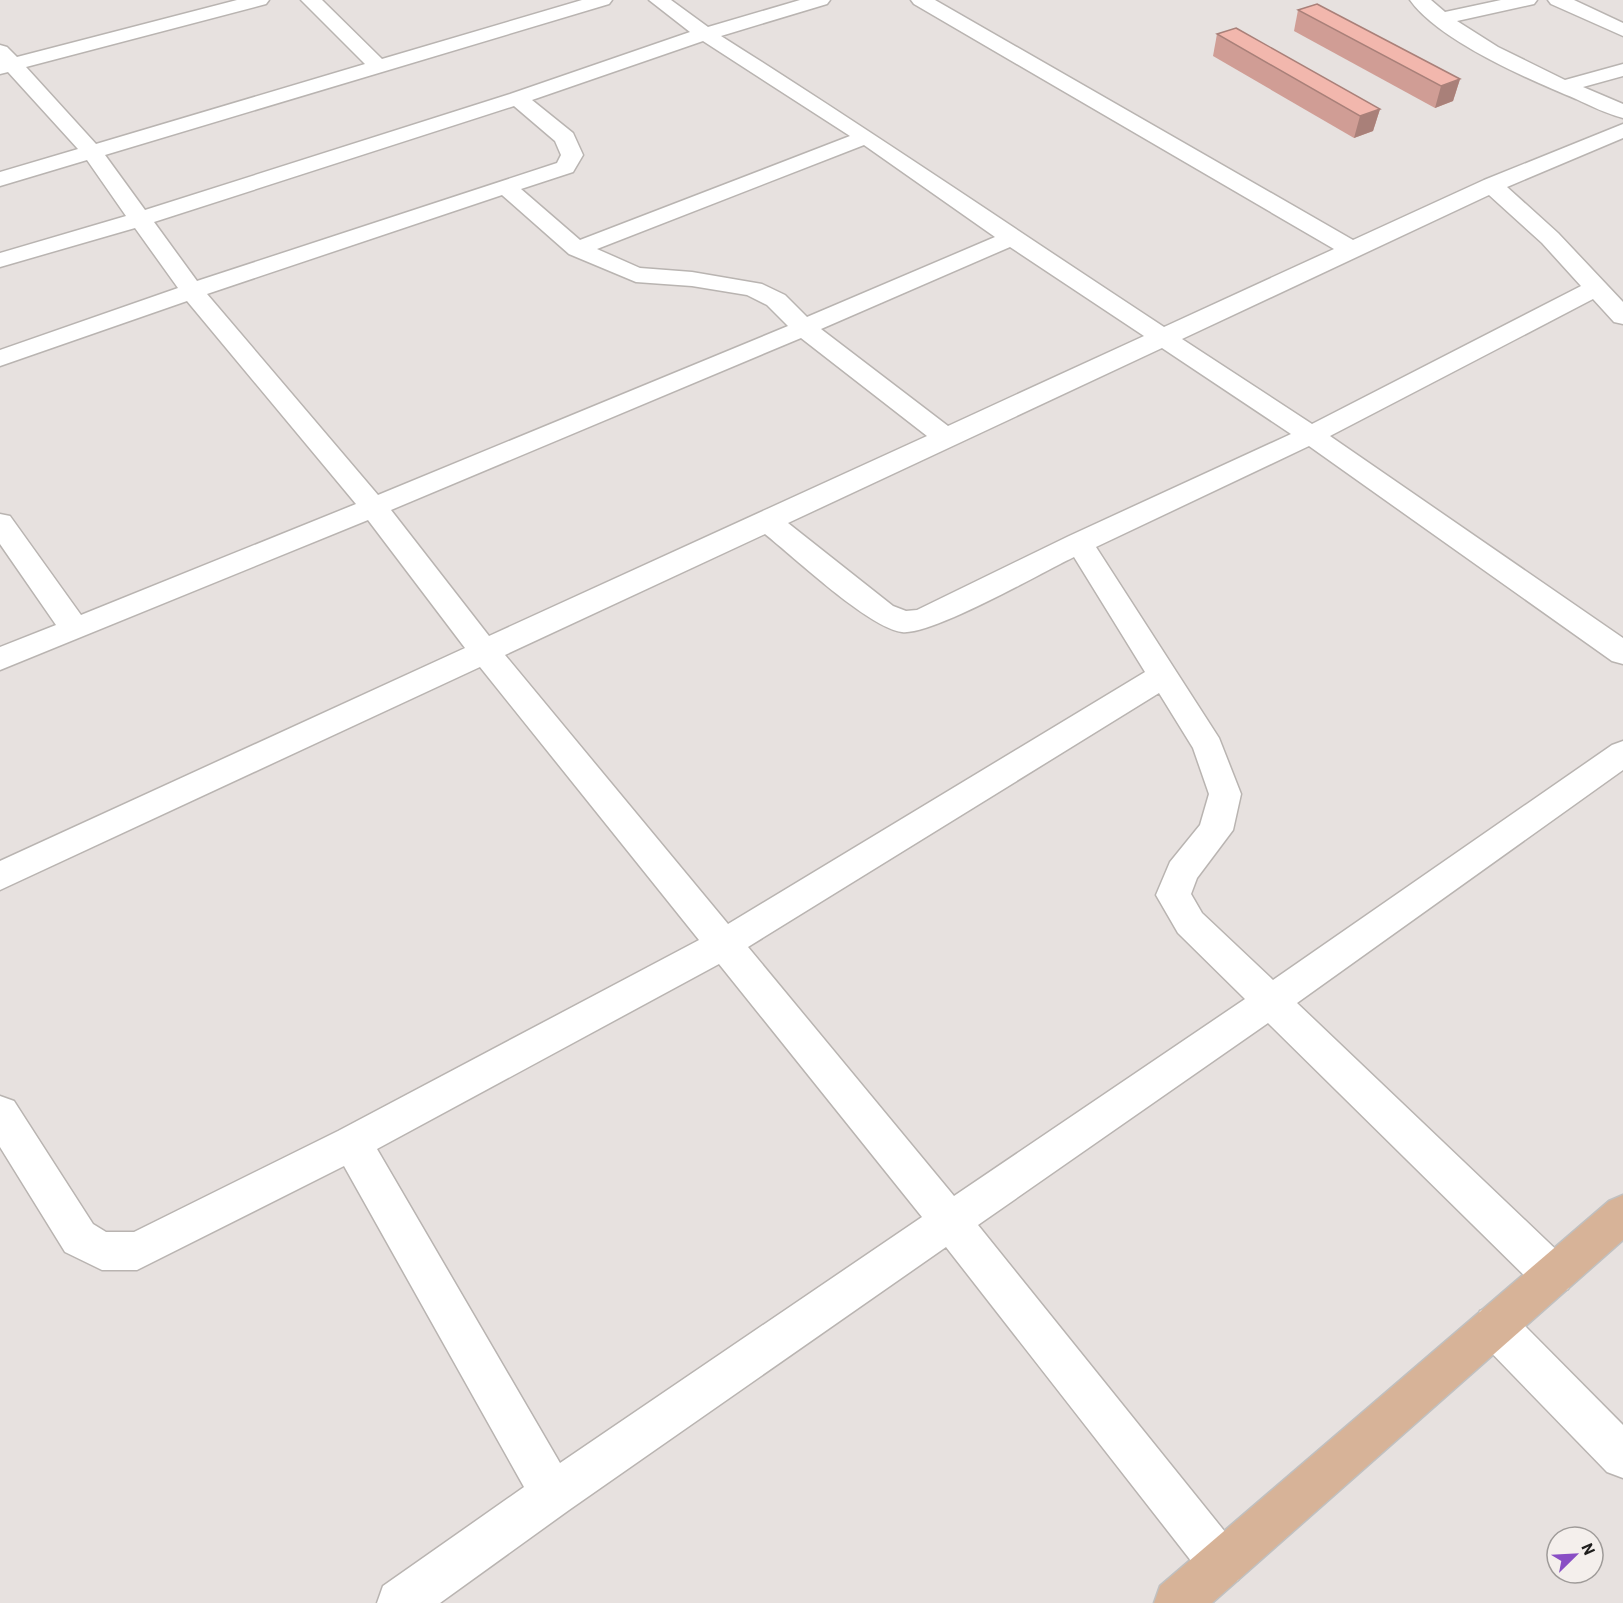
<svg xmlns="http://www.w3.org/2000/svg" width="1623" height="1603" font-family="Barlow,sans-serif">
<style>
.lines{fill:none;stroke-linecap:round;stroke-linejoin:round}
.minor-casing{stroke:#b9b4b1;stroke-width:3}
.major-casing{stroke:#c0c0c0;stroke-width:3}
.minor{fill:#fff;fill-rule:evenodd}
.major{fill:#d7b398;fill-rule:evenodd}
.wall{fill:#d09d95}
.shaded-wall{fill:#a98079}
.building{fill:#f2b7ad;stroke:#a98079;stroke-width:1.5}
</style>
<rect width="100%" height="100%" fill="#e7e1df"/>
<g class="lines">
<defs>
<g id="minor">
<path d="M237,0H269L266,4L26,67L96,144L365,64L301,0H322L382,59L582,0H612L609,4L105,155L145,210L510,94L690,32L649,0H671L708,27L800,0H830L827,4L721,36C870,130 1016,230 1164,327L1334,249L914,4L911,0H935L1353,240L1484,180L1623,124V138L1507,187L1558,233L1623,302V324L1614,322L1593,299L1330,436L1623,638V664L1612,661L1309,446L1096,547L1219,738L1241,794L1233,830L1197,878L1191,894L1202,913L1273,980L1612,745L1623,741V770L1297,1003L1568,1261L1574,1275L1568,1289L1553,1295L1538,1289L1268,1023L978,1225L1238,1548L1245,1564L1238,1580L1222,1587L1206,1580L946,1247L569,1510L440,1603H377L383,1586L524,1487L344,1166L137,1270H102L65,1252L0,1147V1096L14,1101L93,1224L106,1232H134L338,1131L699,940L480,667L0,890V861L465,648L368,520L0,670V647L56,625L0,544V514L10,516L81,615L356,504L187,301L0,366V350L178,288L135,228L0,267V253L126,216L87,160L0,186V172L78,149L8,72L0,74V45L7,47L17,57ZM703,41L850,136L580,240L521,189L573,172L583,155L573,133L532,100ZM514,106L555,141L561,155L557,163L197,281L154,222ZM864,145L995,237L807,317L785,295L762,284L692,272L640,268L597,249ZM502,195L569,254L636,282L692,286L747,295L767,305L788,326L378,495L207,294ZM1489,195L1542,243L1581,286L1312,424L1182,339ZM1010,247L1144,336L948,426L821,329ZM801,338L927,436L489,636L391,510ZM1162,348L1291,434L1069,536L917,610L906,611L893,606L788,523ZM765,534C794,557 869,628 902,632C931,636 1041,573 1074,557L1145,672L728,924L505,655ZM1159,693L1193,748L1209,794L1200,825L1170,862L1156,895L1178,933L1245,999L954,1196L748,947ZM719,964L922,1217L560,1463L377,1149Z"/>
<path d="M1410,0H1431L1445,12L1501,0H1537L1534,4L1457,21L1498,47L1565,80L1623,64V76L1583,87L1623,104V118C1607,114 1591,106 1576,99C1530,80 1439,41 1410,0Z"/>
<path d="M1548,0H1574L1623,23V36L1551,4Z"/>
<path d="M1495,1305L1510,1311L1623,1425V1478L1607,1472L1480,1341L1474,1326L1480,1311Z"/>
</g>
<path id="major" d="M1623,1195V1240L1212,1603H1154L1160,1586L1609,1201Z"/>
</defs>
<use href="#minor" class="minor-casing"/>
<use href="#major" class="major-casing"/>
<use href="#minor" class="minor"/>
<use href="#major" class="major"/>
</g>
<g class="wall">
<path d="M1298,10L1460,79L1453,101L1435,108L1294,31Z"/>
<path d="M1217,34L1380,109L1373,131L1354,138L1213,56Z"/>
</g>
<g class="shaded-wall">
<path d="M1460,79L1453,101L1435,108L1441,86Z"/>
<path d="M1380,109L1373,131L1354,138L1360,116Z"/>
</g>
<g class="building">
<path d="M1317,4L1460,79L1441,86L1298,10Z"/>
<path d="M1236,28L1380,109L1360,116L1217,34Z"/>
</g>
<g transform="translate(1575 1555) rotate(66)"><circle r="28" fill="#f4efec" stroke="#9f9b99" stroke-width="1.5"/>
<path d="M0-4.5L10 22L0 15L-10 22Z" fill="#894ec4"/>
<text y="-9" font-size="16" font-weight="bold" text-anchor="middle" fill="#1f1e1d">N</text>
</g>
</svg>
